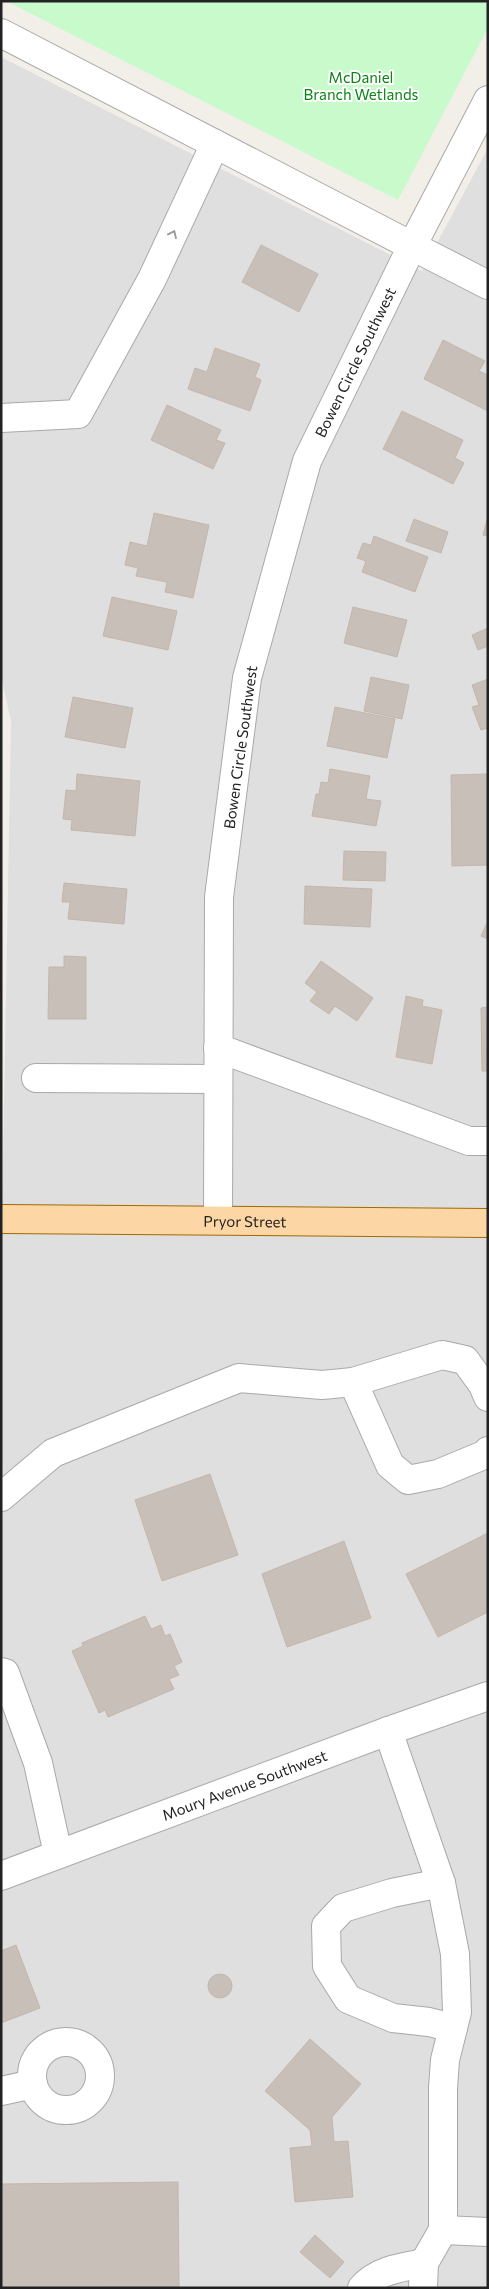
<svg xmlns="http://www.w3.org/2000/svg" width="489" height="2289" font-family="Commissioner,sans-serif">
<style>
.residential{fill:#e0dfdf}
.park{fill:#c8facc}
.building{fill:#c7bfb8;stroke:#c4b6ab}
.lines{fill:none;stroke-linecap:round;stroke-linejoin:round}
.minor-casing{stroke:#a9a9a9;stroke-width:30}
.major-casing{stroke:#a06b00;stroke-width:30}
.minor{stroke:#fff;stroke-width:28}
.major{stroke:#fcd6a4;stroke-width:28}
.oneway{stroke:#9c9c9c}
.labels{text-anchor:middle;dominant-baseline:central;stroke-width:4;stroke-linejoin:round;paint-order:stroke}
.park-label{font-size:15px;fill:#0c8416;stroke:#fff}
.street-label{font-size:15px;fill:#222;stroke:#fff}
</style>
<rect width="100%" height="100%" fill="#f2efe9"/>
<path class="residential" d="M1,57L422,271L488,148V2288H1V1270L11,721L1,676Z"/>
<path class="park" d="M6,1H488V28L398,200Z"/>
<g class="building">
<path d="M261,245L318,274L299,312L242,282Z"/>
<path d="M443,340L485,361L479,371L488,375V411L424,379Z"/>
<path d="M215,348L260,364L255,377L261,380L250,411L188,389L195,368L207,372Z"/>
<path d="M167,405L221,430L216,440L225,443L213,469L151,440Z"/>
<path d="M402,411L463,440L455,458L464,463L453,484L383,449Z"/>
<path d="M154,513L209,525L193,598L165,592L167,582L136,576L138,568L125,565L130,542L147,546Z"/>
<path d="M488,516V536L483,535Z"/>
<path d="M414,519L448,532L441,553L406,541Z"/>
<path d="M374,536L428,557L415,592L362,572L366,561L357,558L363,543L371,545Z"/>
<path d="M112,597L177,611L168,650L103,636Z"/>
<path d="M353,607L407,620L397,657L344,643Z"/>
<path d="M488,628V646L478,650L472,635Z"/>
<path d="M371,677L409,685L402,719L364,711Z"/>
<path d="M488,679V728L481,730L472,707L479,705L472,685Z"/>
<path d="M73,697L133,708L125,748L65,737Z"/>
<path d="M335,707L395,719L387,758L327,746Z"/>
<path d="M330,769L370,776L366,799L381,801L376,826L312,816L316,794H319L321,782L328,783Z"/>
<path d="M77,774L140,781L135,836L71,830L72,820L63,819L66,790L76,791Z"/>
<path d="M488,774V865L452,866L451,775Z"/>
<path d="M344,851L386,852L385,881L343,880Z"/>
<path d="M64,883L127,889L124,924L68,919L70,902H62Z"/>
<path d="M305,886L372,889L370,927L304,924Z"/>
<path d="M488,921V939L481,936Z"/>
<path d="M64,956L86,957V1019H48L49,967H64Z"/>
<path d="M321,961L373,998L357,1021L335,1006L329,1014L310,1001L317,992L305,983Z"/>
<path d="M406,996L423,1000L422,1006L442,1010L432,1064L396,1057Z"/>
<path d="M488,1007V1071H482L481,1008Z"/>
<path d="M210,1474L238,1555L162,1581L135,1500Z"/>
<path d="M488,1533V1612L438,1637L406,1574Z"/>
<path d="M344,1541L371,1618L287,1647L262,1574Z"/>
<path d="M145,1616L151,1629L161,1625L165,1636L170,1634L182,1662L174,1666L179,1675L169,1679L174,1689L108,1717L105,1710L99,1713L72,1651L83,1646L82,1643Z"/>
<path d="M16,1945L40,2008L1,2023V1951Z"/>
<circle cx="220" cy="1986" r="12"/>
<path d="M310,2039L361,2084L332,2117L334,2142L348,2141L353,2197L295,2202L290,2148L312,2146L310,2130L265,2091Z"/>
<path d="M178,2182L179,2287L1,2288V2184Z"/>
<path d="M315,2235L344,2262L330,2278L300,2252Z"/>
</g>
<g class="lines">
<defs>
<g id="minor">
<path d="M1,33L412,246L307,461L247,678L219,897L218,1220"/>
<path d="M488,100L412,246L488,285"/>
<path d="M1,418L78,414L152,279L215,144"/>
<path d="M218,1048L469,1141H488"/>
<path d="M36,1078L218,1079"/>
<path d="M353,1382L390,1465L408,1480L438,1474L486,1454L488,1451"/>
<path d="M1,1497L53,1453L239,1378L322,1385L353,1382L442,1355L465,1360L483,1385L488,1397"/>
<path d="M1,1672L5,1673L38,1763L58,1854"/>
<path d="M388,1731L441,1883L455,1954L457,2012L445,2060L443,2088V2230L424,2263L423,2288"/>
<path id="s1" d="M1,1876L388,1731L488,1696"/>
<path d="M441,1883L392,1893L343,1908L326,1926L327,1966L348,1999L393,2018L429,2022L453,2028"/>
<circle cx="66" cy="2076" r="34"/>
<path d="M1,2091L33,2084"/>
<path d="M443,2230L488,2232"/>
<path d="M362,2288C377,2270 403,2267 424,2263"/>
</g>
<g id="major">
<path id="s2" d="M1,1219L488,1223"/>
</g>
</defs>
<use href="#minor" class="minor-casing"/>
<use href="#major" class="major-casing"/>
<use href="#minor" class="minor"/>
<use href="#major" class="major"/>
</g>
<defs><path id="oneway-chevron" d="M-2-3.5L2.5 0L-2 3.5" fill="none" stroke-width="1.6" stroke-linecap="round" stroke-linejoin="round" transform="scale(1.25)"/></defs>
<use class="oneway" href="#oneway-chevron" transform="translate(173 234) rotate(-65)"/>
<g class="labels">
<g class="park-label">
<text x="361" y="77">McDaniel<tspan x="361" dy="17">Branch Wetlands</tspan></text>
</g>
<g class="street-label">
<text transform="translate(355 362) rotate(-64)">Bowen Circle Southwest</text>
<text transform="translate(240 747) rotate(-82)">Bowen Circle Southwest</text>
<text stroke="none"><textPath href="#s2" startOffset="244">Pryor Street</textPath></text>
<text stroke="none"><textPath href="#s1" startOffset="260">Moury Avenue Southwest</textPath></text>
</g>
</g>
<rect width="489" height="2289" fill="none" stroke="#222222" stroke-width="5"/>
</svg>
